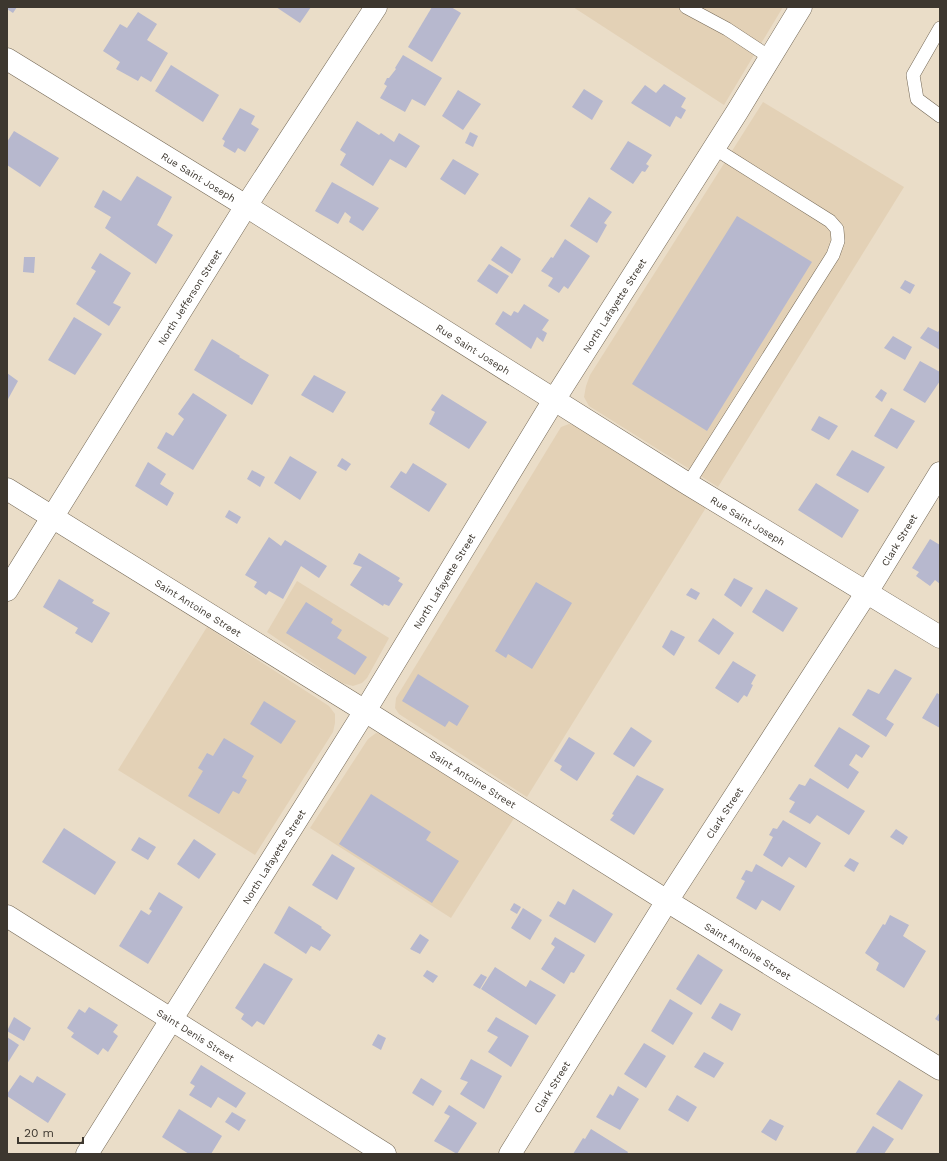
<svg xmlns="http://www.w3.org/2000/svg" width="947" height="1161" font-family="'Work Sans',sans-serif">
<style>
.built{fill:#e3d1b6}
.building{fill:#b7b8ce}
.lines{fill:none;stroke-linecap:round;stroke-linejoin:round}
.service-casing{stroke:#746856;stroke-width:14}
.minor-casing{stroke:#746856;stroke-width:23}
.tertiary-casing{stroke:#746856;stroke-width:23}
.service{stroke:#fff;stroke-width:13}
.minor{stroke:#fff;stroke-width:22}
.tertiary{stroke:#fff;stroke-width:22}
.labels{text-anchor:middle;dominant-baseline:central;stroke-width:3;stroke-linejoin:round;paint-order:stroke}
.street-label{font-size:10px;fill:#3d372f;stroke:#eaddc8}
</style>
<rect width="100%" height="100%" fill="#eaddc8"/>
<g class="built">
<path d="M573,7H783L724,105Z"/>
<path d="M763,102L904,187L718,487L589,406L584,397L586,386L590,375Z"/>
<path d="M569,424L578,426L707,506L527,797L399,714L395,708L396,698L561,427Z"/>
<path d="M297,581L389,638L367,678L362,683L353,686L342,683L267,632Z"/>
<path d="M207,627L329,706L335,714V723L333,732L255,855L118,770Z"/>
<path d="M376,733L386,735L516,815L451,918L310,828L368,739Z"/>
</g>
<g class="building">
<path d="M7,7H17L13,13L7,9Z"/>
<path d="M276,7H311L300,23Z"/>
<path d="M432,7H451L461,13L432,62L408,47Z"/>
<path d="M138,12L157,24L147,40L168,53L151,82L141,76L138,81L116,69L120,62L103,51L120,24L127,28Z"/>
<path d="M403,55L442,78L425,106L412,99L405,112L380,98L387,86L384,84L387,78H389L396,69L395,68Z"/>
<path d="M171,65L219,95L203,122L155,91Z"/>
<path d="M664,84L686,98L681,107L686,110L681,119L676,116L670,127L631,103L645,85L656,93Z"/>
<path d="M584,89L603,101L592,120L572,107Z"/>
<path d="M458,90L481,104L463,130L442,116Z"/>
<path d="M240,108L255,116L251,124L259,129L245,152L238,148L235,153L223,146L225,141L222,139Z"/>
<path d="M357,121L379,135L381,133L394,142L399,133L420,146L406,168L390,159L373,186L340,165L346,154L340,150Z"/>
<path d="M14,131L59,158L40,187L7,165V142Z"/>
<path d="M470,132L478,136L473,147L465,143Z"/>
<path d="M628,141L652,155L646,164L649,166L645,172L642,171L633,184L610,169Z"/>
<path d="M453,159L479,174L465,195L440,179Z"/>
<path d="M137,176L172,197L157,225L173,235L156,264L105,228L111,217L94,207L103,190L121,201Z"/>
<path d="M332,182L379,208L363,231L349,222L351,217L345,212L338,224L315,211Z"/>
<path d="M589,197L612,212L604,223L607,225L597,243L570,226Z"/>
<path d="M737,216L812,262L707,431L632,384Z"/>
<path d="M565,239L590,256L568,289L564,286L559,293L548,286L553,278L541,271L551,257L553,258Z"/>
<path d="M501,246L521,259L512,274L491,260Z"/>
<path d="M100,253L131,273L113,303L121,307L109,326L76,304L96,271L91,268Z"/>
<path d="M24,257H35L34,273L23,272Z"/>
<path d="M489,264L509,276L497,294L477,281Z"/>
<path d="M905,280L915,285L910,294L900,288Z"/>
<path d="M524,304L549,320L542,330L547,333L543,342L537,337L531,349L495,324L503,311L511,316L514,311L518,313Z"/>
<path d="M74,317L102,334L75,375L48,360Z"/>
<path d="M928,327L938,332L940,329V350L920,338Z"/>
<path d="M893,336L912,347L905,360L884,348Z"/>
<path d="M212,339L240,356L239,357L269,375L252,405L194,370Z"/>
<path d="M920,361L940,372V381L925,403L903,390Z"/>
<path d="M7,373L18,381L7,401Z"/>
<path d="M314,375L346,392L333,413L301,395Z"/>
<path d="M881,389L887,393L882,402L875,397Z"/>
<path d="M193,393L227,415L193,470L157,448L166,432L173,436L184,419L178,414Z"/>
<path d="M442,394L487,422L469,449L429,424L435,412L431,410Z"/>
<path d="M891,408L915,421L897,449L874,436Z"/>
<path d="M819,416L838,426L829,440L811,430Z"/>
<path d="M852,450L885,467L868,493L836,475Z"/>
<path d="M290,456L317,472L300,500L274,483Z"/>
<path d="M342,458L351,464L346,471L337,466Z"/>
<path d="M148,462L166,474L160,484L174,493L167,506L135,486Z"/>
<path d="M413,463L447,484L429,512L390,487L401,471L406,474Z"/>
<path d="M252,470L265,477L260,487L247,479Z"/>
<path d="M816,483L859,510L842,538L798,510Z"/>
<path d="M229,510L241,517L237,524L225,517Z"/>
<path d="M269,537L281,546L285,540L327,566L319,578L301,566L283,599L269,591L266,595L254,587L257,582L245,575Z"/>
<path d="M930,539L940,545V584L935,580L930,586L916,576L919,572L912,568Z"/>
<path d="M359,553L400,578L398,581L403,584L389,606L384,604L383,606L350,585L362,567L353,564Z"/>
<path d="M734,578L753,588L741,607L724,595Z"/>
<path d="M59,579L94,600L92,603L110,613L92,643L75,633L78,628L43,607Z"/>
<path d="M536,582L572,603L532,669L508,654L506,658L495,651Z"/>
<path d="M691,588L700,593L696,600L686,595Z"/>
<path d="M766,589L798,608L783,632L752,612Z"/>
<path d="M306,602L333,619L331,623L342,630L337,638L367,657L355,675L286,633Z"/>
<path d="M713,618L734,633L719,655L698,641Z"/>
<path d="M671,630L685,637L674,656L662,647Z"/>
<path d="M733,661L756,675L751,684L753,685L747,697L744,695L738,703L715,688Z"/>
<path d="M895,669L912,678L886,719L894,724L886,737L852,715L868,689L879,694Z"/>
<path d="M418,674L469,706L457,726L449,721L445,727L402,701Z"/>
<path d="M937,693L940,695V728L922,718Z"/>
<path d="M264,701L296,721L281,744L250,724Z"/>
<path d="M631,727L652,741L634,767L613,754Z"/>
<path d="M839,727L870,746L862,758L856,754L849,765L859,772L848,789L814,766Z"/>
<path d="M569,737L595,753L577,781L560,770L562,766L554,761Z"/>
<path d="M224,738L254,756L242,777L247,780L239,794L233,791L219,814L188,796L203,771L198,768L207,753L213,756Z"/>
<path d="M637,775L664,789L634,835L610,820L614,815L612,814Z"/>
<path d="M810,778L865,811L849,835L817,815L810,824L789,812L795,802L789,799L799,784L805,786Z"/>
<path d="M371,794L431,832L426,840L459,861L432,903L339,844Z"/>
<path d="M783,820L821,843L806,868L789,857L782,867L763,855L773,837L769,835L773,828L777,829Z"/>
<path d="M64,828L116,862L95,895L42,862Z"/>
<path d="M896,829L908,837L903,845L890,837Z"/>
<path d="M139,837L156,847L148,860L131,850Z"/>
<path d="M194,839L216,854L199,879L177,864Z"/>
<path d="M332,854L355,868L337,900L312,885Z"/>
<path d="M850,858L859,863L854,872L844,866Z"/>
<path d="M756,864L795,886L780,911L762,900L756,910L736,898L745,881L741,879L746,870L752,872Z"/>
<path d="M573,889L613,914L595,943L549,916L558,901L565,905Z"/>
<path d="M159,892L183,907L148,964L119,946L141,910L149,915L152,911L149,909Z"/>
<path d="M514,903L521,907L517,914L510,910Z"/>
<path d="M289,906L322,927L321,928L331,935L320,951L311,946L306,954L274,933Z"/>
<path d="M523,908L542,920L530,940L511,928Z"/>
<path d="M890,915L909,925L903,936L926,951L904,988L876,970L879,963L865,953L883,924L885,925Z"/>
<path d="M420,934L429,940L420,954L410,949Z"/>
<path d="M555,937L585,955L574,973L571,972L564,984L541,969L555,947L551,944Z"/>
<path d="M698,954L723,970L701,1005L676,989Z"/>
<path d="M264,963L293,979L264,1025L257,1021L252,1027L241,1019L244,1014L235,1008Z"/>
<path d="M495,967L526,987L530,980L556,995L536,1025L481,989Z"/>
<path d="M427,970L438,976L433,983L423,976Z"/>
<path d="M481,974L487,977L480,989L473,985Z"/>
<path d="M670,999L693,1013L673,1045L651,1031Z"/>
<path d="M720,1003L741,1014L732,1031L711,1018Z"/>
<path d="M89,1007L118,1025L113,1032L118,1036L108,1052L103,1048L98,1055L71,1037L74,1033L67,1028L79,1009L85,1013Z"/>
<path d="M940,1012V1022L935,1019Z"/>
<path d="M14,1017L31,1028L24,1041L7,1031Z"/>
<path d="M496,1017L529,1036L511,1067L488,1052L498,1037L487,1031Z"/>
<path d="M378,1034L386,1038L381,1050L372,1045Z"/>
<path d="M7,1037L19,1045L7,1064Z"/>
<path d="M644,1043L666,1056L646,1088L624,1074Z"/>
<path d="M704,1052L724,1063L714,1078L694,1067Z"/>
<path d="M471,1059L502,1076L484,1109L460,1094L468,1082L460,1079Z"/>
<path d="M201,1065L246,1093L236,1108L218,1097L211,1108L189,1095L195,1086L190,1083Z"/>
<path d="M20,1075L33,1083L37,1076L66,1094L48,1123L7,1096V1094Z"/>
<path d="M421,1078L442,1091L433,1106L412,1093Z"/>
<path d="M899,1080L923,1095L902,1130L876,1114Z"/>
<path d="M618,1086L639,1099L620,1130L596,1117L610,1094L613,1096Z"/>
<path d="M677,1095L697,1107L688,1122L668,1110Z"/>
<path d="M449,1105L477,1123L457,1154L434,1141L450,1116L444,1113Z"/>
<path d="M179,1109L222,1136L211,1154H189L162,1137Z"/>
<path d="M232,1112L246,1120L239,1131L225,1122Z"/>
<path d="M770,1119L784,1126L776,1141L761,1132Z"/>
<path d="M873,1126L894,1139L884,1154H855Z"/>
<path d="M591,1129L628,1152L627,1154H573L583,1138L585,1139Z"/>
</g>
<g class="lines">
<defs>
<g id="service">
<path d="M686,7L727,29L771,58"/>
<path d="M940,28L913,75L917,99L940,116"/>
<path d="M688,484L833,255L838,241L837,229L830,221L714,148"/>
</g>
<g id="minor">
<path id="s1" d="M7,59L246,206L688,484L940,637"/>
<path id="s2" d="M7,489L365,711L667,901L940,1069"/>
<path id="s3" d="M7,590L246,206L376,7"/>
<path id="s4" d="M510,1154L667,901L867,592L940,473"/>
</g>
<g id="tertiary">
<path id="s5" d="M7,916L385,1154"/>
<path id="s6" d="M87,1154L365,711L554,400L737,112L801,7"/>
</g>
</defs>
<use href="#service" class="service-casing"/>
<use href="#minor" class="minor-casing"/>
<use href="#tertiary" class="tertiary-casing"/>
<use href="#service" class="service"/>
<use href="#minor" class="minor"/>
<use href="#tertiary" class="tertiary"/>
</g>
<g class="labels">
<g class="street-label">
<text stroke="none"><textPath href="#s1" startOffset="225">Rue Saint Joseph</textPath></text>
<text stroke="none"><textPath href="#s3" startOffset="345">North Jefferson Street</textPath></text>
<text stroke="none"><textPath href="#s6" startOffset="999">North Lafayette Street</textPath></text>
<text stroke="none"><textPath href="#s1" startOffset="549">Rue Saint Joseph</textPath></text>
<text stroke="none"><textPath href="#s1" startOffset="873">Rue Saint Joseph</textPath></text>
<text stroke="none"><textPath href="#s4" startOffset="727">Clark Street</textPath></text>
<text stroke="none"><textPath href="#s6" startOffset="675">North Lafayette Street</textPath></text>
<text stroke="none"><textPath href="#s2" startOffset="225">Saint Antoine Street</textPath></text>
<text stroke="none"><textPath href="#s2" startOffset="549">Saint Antoine Street</textPath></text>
<text stroke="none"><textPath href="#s4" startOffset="403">Clark Street</textPath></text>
<text stroke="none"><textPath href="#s6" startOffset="351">North Lafayette Street</textPath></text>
<text stroke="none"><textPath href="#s2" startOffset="873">Saint Antoine Street</textPath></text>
<text stroke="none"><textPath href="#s5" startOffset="223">Saint Denis Street</textPath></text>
<text stroke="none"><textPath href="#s4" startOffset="79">Clark Street</textPath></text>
</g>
</g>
<rect width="947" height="1161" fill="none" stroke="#3d372f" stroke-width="16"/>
<path d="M18 1137v6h65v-6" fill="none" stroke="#3d372f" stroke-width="2"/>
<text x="24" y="1137" font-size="12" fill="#3d372f" stroke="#eaddc8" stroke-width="3" paint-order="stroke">20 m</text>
</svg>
